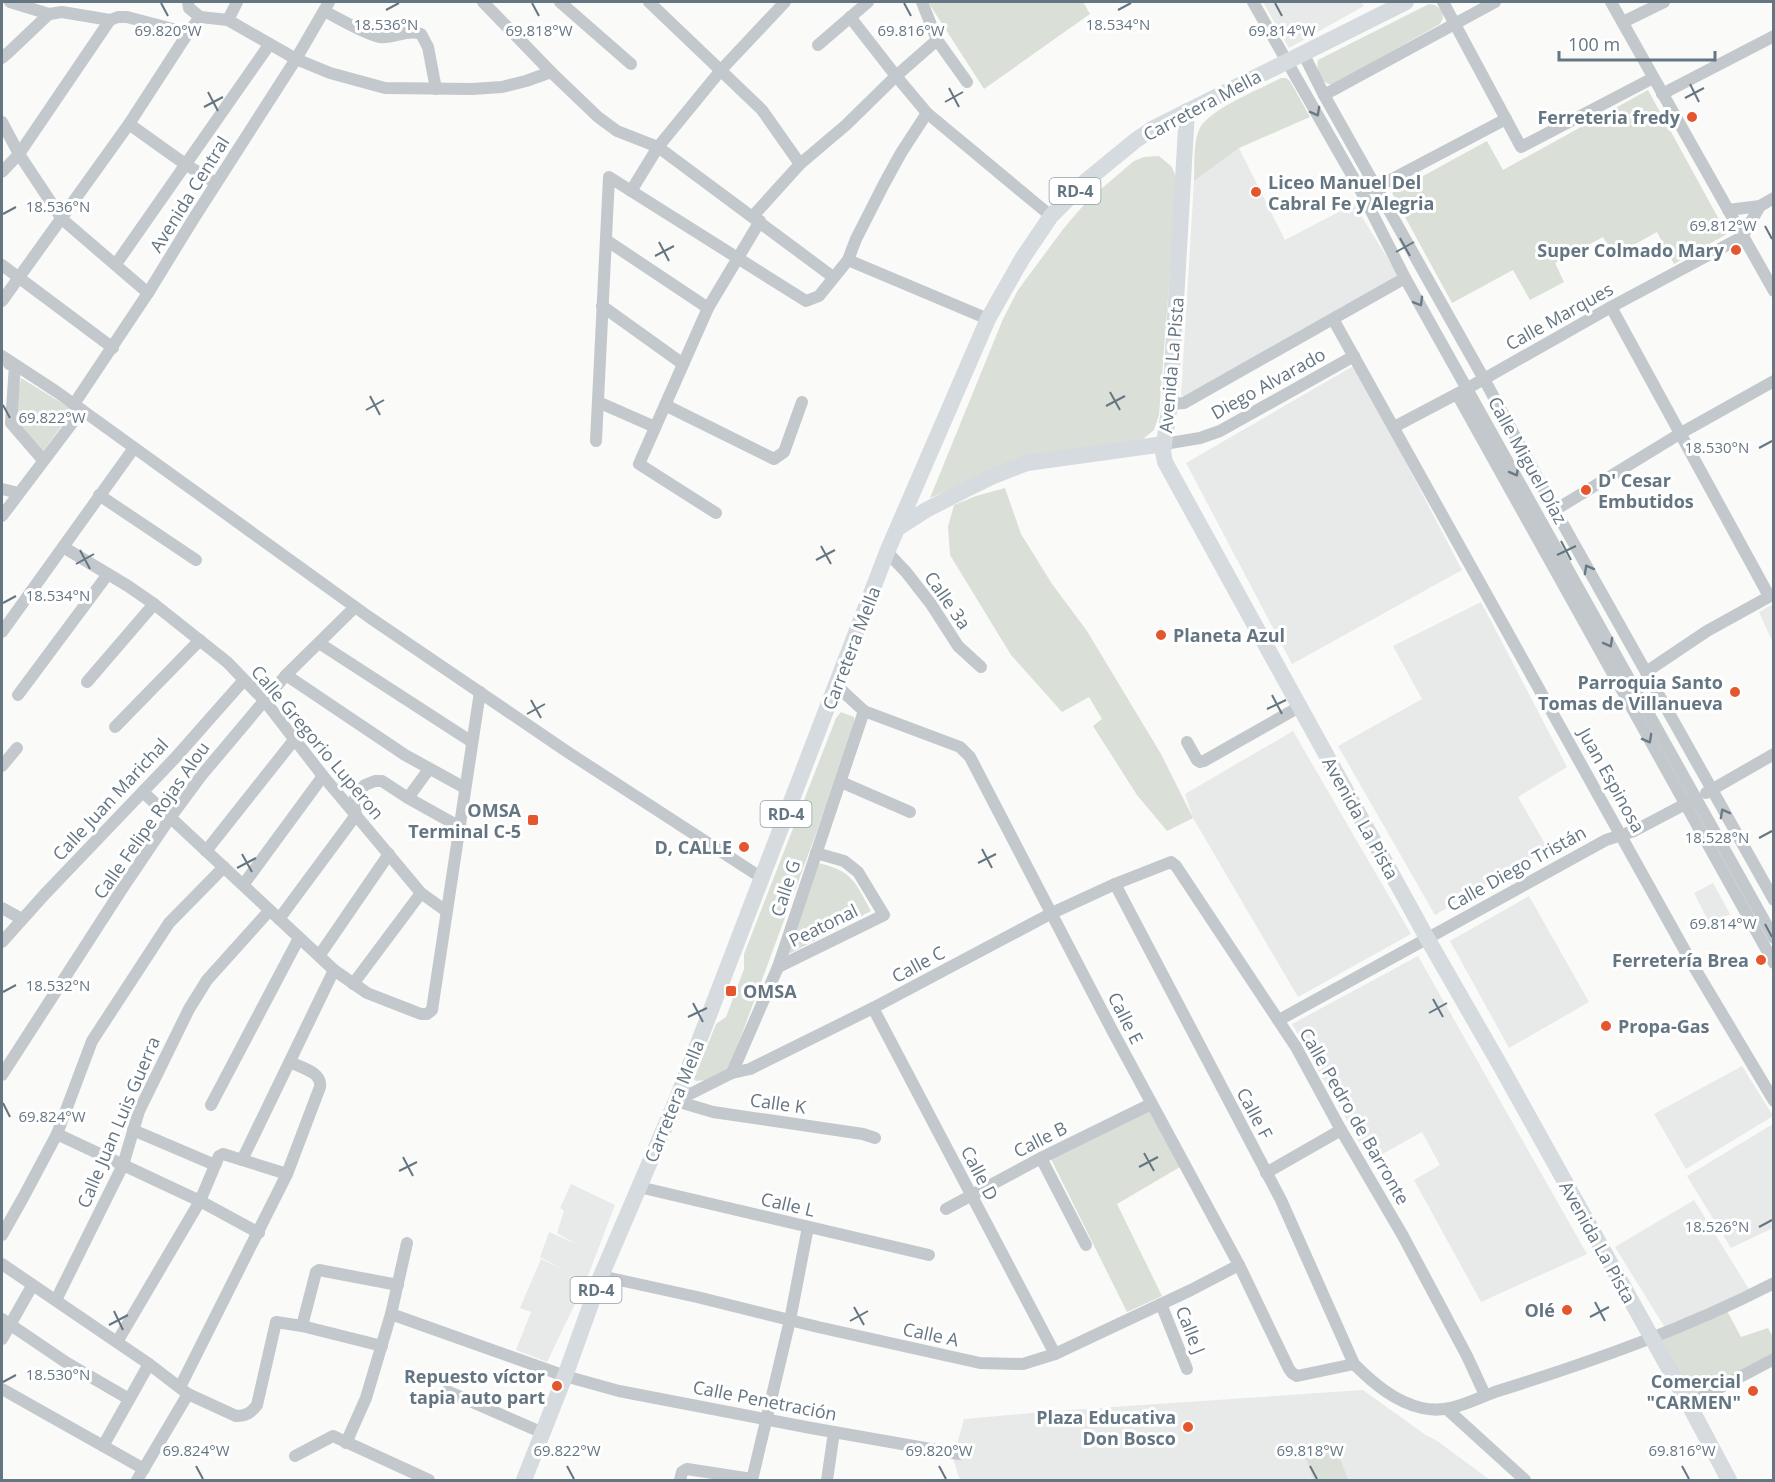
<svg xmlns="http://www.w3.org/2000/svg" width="1775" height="1482" font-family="'Open Sans',sans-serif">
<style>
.built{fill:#e8e9e9}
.green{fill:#dadfd7}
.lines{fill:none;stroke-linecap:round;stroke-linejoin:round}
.minor{stroke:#c3c8cc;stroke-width:12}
.major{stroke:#d6dbdf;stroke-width:16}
.oneway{stroke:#6a7a87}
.ticks{fill:none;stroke:#657683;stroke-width:2}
.poi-dot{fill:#e4572e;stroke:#fff;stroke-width:2}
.labels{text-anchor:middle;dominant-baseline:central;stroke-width:6;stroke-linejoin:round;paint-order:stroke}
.shield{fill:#fff;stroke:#939fa8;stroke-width:1.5}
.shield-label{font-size:16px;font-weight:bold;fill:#657683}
.street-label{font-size:18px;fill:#657683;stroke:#fff}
.poi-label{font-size:18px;font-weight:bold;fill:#657683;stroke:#fff;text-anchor:end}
.ticks-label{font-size:15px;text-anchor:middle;fill:#657683;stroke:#fff;stroke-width:6;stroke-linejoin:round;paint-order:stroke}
</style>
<rect width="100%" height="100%" fill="#fafaf8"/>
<g class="built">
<path d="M1263,2H1361L1364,6L1289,48Z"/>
<path d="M1239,148L1285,240L1354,204L1398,275L1185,397L1181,395L1194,181Z"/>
<path d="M1355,365L1462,570L1292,664L1186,463Z"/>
<path d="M1481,602L1567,767L1518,797L1548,849L1435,915L1338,746L1422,699L1393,646Z"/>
<path d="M1773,604V643L1759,612Z"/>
<path d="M1293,731L1411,934L1298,997L1193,818L1185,794Z"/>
<path d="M1713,883L1730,914L1710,924L1694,893Z"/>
<path d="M1529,896L1589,1002L1509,1048L1450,941Z"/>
<path d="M1418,956L1587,1254L1481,1302L1414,1180L1440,1165L1422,1132L1370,1161L1292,1024Z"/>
<path d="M1742,1066L1773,1116L1686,1169L1654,1114Z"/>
<path d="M1773,1124V1228L1731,1248L1687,1176Z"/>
<path d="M571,1184L615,1205L586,1281L547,1362L516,1350L531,1312L520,1308L541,1259L564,1270L540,1257L549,1232L576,1244L557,1233L564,1211L560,1208Z"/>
<path d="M1694,1200L1752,1294L1667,1331L1615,1247Z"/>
<path d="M1363,1390L1427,1436L1436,1440L1490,1480H960L953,1459L964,1419L1054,1411Z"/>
</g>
<g class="green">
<path d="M928,2H1083L1090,14L984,89Z"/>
<path d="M1429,4L1435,5L1442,10L1443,18L1440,24L1332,85C1319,82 1316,72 1318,60Z"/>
<path d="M1281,78H1286L1290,81L1310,117L1239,148L1194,181C1195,167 1193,143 1199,130C1207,110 1261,89 1281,78Z"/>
<path d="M1648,90L1727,234L1674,264L1657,232L1614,256L1603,237L1555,263L1564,282L1530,300L1513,270L1452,303L1392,193L1487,141L1503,170Z"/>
<path d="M1159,156L1172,167L1177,180L1159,415L1154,430L1143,439L1022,458L930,498L1003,319L1018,290L1064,228L1088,200L1134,161L1144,157Z"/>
<path d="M21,378L73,410L42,453L14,420Z"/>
<path d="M1005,488L1021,534L1052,584L1087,631L1161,754L1193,818L1167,831L1137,795L1093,726L1102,719L1089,697L1062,712L1011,655L950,555L948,527L954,505L976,496Z"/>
<path d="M841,712L854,717L855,728L729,1069L706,1080L696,1081L694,1079L716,1024L726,1017L744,969V954L836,718Z"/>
<path d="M818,863C853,871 855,882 871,911L785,956Z"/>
<path d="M1148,1109L1180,1167L1117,1204L1162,1296L1127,1312L1051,1159Z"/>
<path d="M1725,1307L1741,1337L1768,1328L1773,1337V1359L1689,1404L1652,1338Z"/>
<path d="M1334,1442L1348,1480H1314L1304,1453Z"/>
</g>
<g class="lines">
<g class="minor">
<path d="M10,2L49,14L62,12L110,20L118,17H127L188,33L200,17L228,20L296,59L330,73L385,88L472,89L502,87L526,81L551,72"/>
<path d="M188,2L189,8L200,17"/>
<path d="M483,2L551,72L598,117L617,131L658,147L833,277"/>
<path d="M560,2L631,64"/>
<path d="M649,2L762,110L800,164"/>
<path d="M922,2L937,40L967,82"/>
<path d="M1253,2L1361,191L1405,278L1774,938"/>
<path d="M1443,2L1521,147L1653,78"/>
<path d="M1611,2L1774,291"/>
<path d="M324,11C338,18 366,35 380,37C393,39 409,28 421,34L428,47L436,89"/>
<path d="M850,17L896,76L927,113L1051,216"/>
<path d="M228,20L237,2"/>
<path d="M1623,22L1664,2"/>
<path d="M818,45L868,2"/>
<path d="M1303,53L1324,95L1484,379L1555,510L1774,900"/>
<path d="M2,58L9,52L49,14"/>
<path d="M1662,94L1774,36"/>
<path d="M1324,95L1495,2"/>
<path d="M2,122L19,154L62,219L148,293"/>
<path d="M129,124L185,164L216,183"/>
<path d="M2,172L19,154L110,20"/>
<path d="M1370,188L1377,187L1506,119"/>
<path d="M631,191L658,147L721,70L785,2"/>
<path d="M1728,210L1760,206L1774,198"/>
<path d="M753,216L800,164L846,125L896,76L937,40"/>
<path d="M606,240L708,308"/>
<path d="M848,260L988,319"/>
<path d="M116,264L269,45"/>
<path d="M2,265L113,348"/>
<path d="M2,301L129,124L188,33"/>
<path d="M602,306L683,364"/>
<path d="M1611,307L1769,596"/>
<path d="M1333,319L1694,967L1774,1101"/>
<path d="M2,356L57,392L369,617L569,753L762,878"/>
<path d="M9,364L15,365L11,423L43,460"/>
<path d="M1457,394L1774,963"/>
<path d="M598,402L655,427"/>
<path d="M74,404L148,293L194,218L296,59L329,2"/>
<path d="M1170,404L1184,403L1405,278"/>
<path d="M665,405L774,459L784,452L802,402"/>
<path d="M1394,427L1468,388L1611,307L1742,237L1760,206"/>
<path d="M596,441L609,177L806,301L819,296L848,260L856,239L884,184L901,153L927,113"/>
<path d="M1164,444L1200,438L1220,431L1354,356"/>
<path d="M2,489L19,493"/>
<path d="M99,495L196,560"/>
<path d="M1555,510L1681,433L1774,381"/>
<path d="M716,513L639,464L708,308L760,221"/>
<path d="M2,516L82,410"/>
<path d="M63,547L128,586L154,604L227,662L264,700L323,776L421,893L446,911"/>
<path d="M887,552L906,572L931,604L958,646L981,667"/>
<path d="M2,632L134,448"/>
<path d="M319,643L472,742"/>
<path d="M1646,672L1707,631L1774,594"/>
<path d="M286,675L405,755L465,788"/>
<path d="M87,682L154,604"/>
<path d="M837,686L864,711L960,747L970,757L1112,1030L1239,1265L1289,1369L1292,1373L1297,1376L1354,1364"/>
<path d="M18,695L108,574"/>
<path d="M115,727L200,640"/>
<path d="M1187,742L1197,760L1200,762L1204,761L1299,707"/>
<path d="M2,766L17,748"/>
<path d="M841,782L910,812"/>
<path d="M143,792L334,970L367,993L421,1014H427L432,1010L480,692"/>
<path d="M1706,793L1774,754"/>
<path d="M408,798L429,769"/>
<path d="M206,851L294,740"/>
<path d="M1115,884L1281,1200L1354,1364C1373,1383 1395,1402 1422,1408C1451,1415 1475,1398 1501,1390C1594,1361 1687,1328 1774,1283"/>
<path d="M243,885L323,776"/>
<path d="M2,908L22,919"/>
<path d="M279,919L356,815L354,802L356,794L365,785L375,781H382L408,798L460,827"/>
<path d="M2,942L45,894L176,757L244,680"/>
<path d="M319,956L389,854"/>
<path d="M778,967L884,915L858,872L844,861L816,853"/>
<path d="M353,984L421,893"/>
<path d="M873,1008L1055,1354"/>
<path d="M1279,1020L1606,840L1634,831L1691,801"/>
<path d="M732,1073L778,967L864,711"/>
<path d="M2,1075L122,889L170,818L201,776L286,675L355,607"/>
<path d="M676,1101L732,1073L750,1069L873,1008L1052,913L1115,884L1171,862L1176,866L1296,1047L1341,1130L1403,1236L1467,1356L1485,1395"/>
<path d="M676,1101L713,1112L863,1134L875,1138"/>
<path d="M211,1105L299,938"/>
<path d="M133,1130L215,1165"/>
<path d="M57,1134L200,1201L259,1233"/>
<path d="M1041,1158L1086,1245"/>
<path d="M242,1160L334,970"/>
<path d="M1266,1173L1341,1130"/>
<path d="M639,1187L929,1255"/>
<path d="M946,1209L1041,1158L1151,1104"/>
<path d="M2,1235L24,1196L57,1134L92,1041L169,923L224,867"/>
<path d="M2,1264L149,1364L188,1394L236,1416C246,1416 251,1413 257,1405L276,1322L302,1326L382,1346"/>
<path d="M601,1276L697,1297L818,1327L980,1363L1023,1364L1055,1354L1191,1290L1239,1265"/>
<path d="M56,1300L123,1165L139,1111L189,1009L207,980L269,911"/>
<path d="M1161,1304L1187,1369"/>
<path d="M391,1314L565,1376L619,1391L811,1428L959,1454"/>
<path d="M2,1319L67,1363L129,1399"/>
<path d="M302,1326L316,1272L319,1270L398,1285"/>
<path d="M2,1339L32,1286"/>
<path d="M117,1342L200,1201L219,1156L223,1154L287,1174"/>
<path d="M180,1387L287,1174L320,1087C322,1072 302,1068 290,1062"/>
<path d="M2,1389L144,1469"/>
<path d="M447,1391L543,1433"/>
<path d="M1689,1404L1774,1359"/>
<path d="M1448,1410L1525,1480"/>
<path d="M346,1443L366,1398L391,1314L407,1243"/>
<path d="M103,1446L149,1364"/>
<path d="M295,1456L333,1436L429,1480"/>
<path d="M137,1480L188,1394"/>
<path d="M680,1480L682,1472L687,1469L752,1479"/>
<path d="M752,1480L790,1320L808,1227"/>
<path d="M827,1480L834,1432"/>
</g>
<g class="major">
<path d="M1187,111L1170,404L1164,444L1163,452L1165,462L1427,938L1500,1065L1687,1401L1729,1480"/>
<path d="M898,528L926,510L965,490L991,477L1027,463L1164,444"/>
<path d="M524,1480L565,1376L601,1276L676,1101L887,552L988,319L1022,259L1051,216L1086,181L1136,140L1154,128L1406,2"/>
</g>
</g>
<defs><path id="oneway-chevron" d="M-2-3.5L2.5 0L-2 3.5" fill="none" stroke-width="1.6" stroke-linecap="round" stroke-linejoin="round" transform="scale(1.5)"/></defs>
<g class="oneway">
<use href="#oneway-chevron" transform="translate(1316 112) rotate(61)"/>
<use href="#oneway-chevron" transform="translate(1419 302) rotate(60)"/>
<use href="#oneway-chevron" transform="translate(1515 472) rotate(61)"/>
<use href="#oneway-chevron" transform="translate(1588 569) rotate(-119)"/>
<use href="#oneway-chevron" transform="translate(1609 643) rotate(61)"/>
<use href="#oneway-chevron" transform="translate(1648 739) rotate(61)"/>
<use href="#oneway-chevron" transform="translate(1724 813) rotate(-119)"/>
</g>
<path class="ticks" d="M161,3L168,16M532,3L539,16M904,3L911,16M1275,3L1282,16M386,10L399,3M1118,10L1131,3M1690,84L1699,102M949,88L959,107M208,92L218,111M1685,98L1704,88M945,102L963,92M204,107L223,97M3,214L16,207M1765,226L1772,239M1400,238L1410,256M659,242L669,261M1396,252L1414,242M655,256L674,246M1110,392L1120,410M370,396L380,415M3,405L10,418M1106,406L1125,396M366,410L384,400M1759,448L1772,441M1561,541L1571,560M821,546L831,564M80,550L90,569M1557,555L1576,546M816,560L835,550M76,564L94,554M3,603L16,596M1272,695L1282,714M531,700L541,718M1267,709L1286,700M527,714L545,704M1759,838L1772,831M982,849L992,868M242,854L252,872M978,863L996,854M237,868L256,858M1765,924L1772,937M3,992L16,985M1433,999L1443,1017M693,1003L703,1022M1429,1013L1447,1003M688,1017L707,1008M3,1103L10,1117M1144,1153L1154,1171M403,1157L413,1176M1139,1167L1158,1157M399,1171L417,1162M1759,1227L1772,1220M1595,1302L1605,1321M854,1307L864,1325M114,1311L123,1330M1590,1317L1609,1307M850,1321L868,1311M109,1325L128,1315M3,1382L16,1375M196,1466L203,1479M567,1466L574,1479M939,1466L946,1479M1310,1466L1317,1479M1682,1466L1689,1479"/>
<g class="poi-dot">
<circle cx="1692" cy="117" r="6"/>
<circle cx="1256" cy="192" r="6"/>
<circle cx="1736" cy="250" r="6"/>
<circle cx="1586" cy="490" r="6"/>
<circle cx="1161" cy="635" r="6"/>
<circle cx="1735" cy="692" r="6"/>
<rect x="527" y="814" width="12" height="12" rx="3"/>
<circle cx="744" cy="847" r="6"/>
<circle cx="1761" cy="960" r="6"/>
<rect x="725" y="985" width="12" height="12" rx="3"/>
<circle cx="1606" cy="1026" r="6"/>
<circle cx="1567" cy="1310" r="6"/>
<circle cx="557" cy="1386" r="6"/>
<circle cx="1753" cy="1391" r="6"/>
<circle cx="1188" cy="1427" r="6"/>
</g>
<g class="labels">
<g class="shield">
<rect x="1049.5" y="178" width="51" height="26" rx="4.5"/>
<rect x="760.5" y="801" width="51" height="26" rx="4.5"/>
<rect x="570.5" y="1277" width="51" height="26" rx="4.5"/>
</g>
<g class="shield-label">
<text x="1075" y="191">RD-4</text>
<text x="786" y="814">RD-4</text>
<text x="596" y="1290">RD-4</text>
</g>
<g class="street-label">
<text transform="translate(1202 105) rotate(-28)">Carretera Mella</text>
<text transform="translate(189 194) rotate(-58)">Avenida Central</text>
<text transform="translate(1559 316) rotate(-29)">Calle Marques</text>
<text transform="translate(1171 365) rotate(-85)">Avenida La Pista</text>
<text transform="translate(1268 383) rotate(-29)">Diego Alvarado</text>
<text transform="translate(1528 460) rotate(61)">Calle Miguel Díaz</text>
<text transform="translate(948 600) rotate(55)">Calle 3a</text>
<text transform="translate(851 648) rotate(-69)">Carretera Mella</text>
<text transform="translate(318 742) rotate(50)">Calle Gregorio Luperon</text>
<text transform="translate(1612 780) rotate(61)">Juan Espinosa</text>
<text transform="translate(110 799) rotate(-47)">Calle Juan Marichal</text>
<text transform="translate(1361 818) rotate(61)">Avenida La Pista</text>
<text transform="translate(151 820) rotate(-55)">Calle Felipe Rojas Alou</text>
<text transform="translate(1516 868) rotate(-29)">Calle Diego Tristán</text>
<text transform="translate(785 888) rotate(-72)">Calle G</text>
<text transform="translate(823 925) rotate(-26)">Peatonal</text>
<text transform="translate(918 964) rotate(-28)">Calle C</text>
<text transform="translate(1126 1018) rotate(63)">Calle E</text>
<text transform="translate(674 1101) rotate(-68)">Carretera Mella</text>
<text transform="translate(778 1103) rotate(8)">Calle K</text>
<text transform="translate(1255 1113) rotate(62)">Calle F</text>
<text transform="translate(1355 1116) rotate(60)">Calle Pedro de Barronte</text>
<text transform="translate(118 1122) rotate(-67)">Calle Juan Luis Guerra</text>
<text transform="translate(1040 1139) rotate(-27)">Calle B</text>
<text transform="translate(980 1173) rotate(62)">Calle D</text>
<text transform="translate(788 1204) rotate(13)">Calle L</text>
<text transform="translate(1598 1242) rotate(61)">Avenida La Pista</text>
<text transform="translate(1191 1330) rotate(68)">Calle J</text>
<text transform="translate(931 1334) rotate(12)">Calle A</text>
<text transform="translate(765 1400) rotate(11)">Calle Penetración</text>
</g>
<g class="poi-label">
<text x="1680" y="117">Ferreteria fredy</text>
<text x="1268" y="182" text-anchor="start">Liceo Manuel Del<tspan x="1268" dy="21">Cabral Fe y Alegria</tspan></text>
<text x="1724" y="250">Super Colmado Mary</text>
<text x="1598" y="480" text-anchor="start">D' Cesar<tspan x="1598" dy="21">Embutidos</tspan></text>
<text x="1173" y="635" text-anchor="start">Planeta Azul</text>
<text x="1723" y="682">Parroquia Santo<tspan x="1723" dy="21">Tomas de Villanueva</tspan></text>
<text x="521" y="810">OMSA<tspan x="521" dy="21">Terminal C-5</tspan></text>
<text x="732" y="847">D, CALLE</text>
<text x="1749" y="960">Ferretería Brea</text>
<text x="743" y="991" text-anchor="start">OMSA</text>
<text x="1618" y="1026" text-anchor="start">Propa-Gas</text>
<text x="1555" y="1310">Olé</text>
<text x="545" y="1376">Repuesto víctor<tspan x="545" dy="21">tapia auto part</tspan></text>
<text x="1741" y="1381">Comercial<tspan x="1741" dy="21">"CARMEN"</tspan></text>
<text x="1176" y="1417">Plaza Educativa<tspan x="1176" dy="21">Don Bosco</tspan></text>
</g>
</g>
<g class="ticks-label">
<text x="386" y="30">18.536°N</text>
<text x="1118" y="30">18.534°N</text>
<text x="168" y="36">69.820°W</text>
<text x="539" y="36">69.818°W</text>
<text x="911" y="36">69.816°W</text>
<text x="1282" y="36">69.814°W</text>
<text x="58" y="212">18.536°N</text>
<text x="1723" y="231">69.812°W</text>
<text x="52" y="423">69.822°W</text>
<text x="1717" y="453">18.530°N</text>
<text x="58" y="601">18.534°N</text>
<text x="1717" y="843">18.528°N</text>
<text x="1723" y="929">69.814°W</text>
<text x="58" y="991">18.532°N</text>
<text x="52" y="1122">69.824°W</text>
<text x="1717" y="1232">18.526°N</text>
<text x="58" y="1380">18.530°N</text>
<text x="196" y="1456">69.824°W</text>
<text x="567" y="1456">69.822°W</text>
<text x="939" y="1456">69.820°W</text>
<text x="1310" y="1456">69.818°W</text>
<text x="1682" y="1456">69.816°W</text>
</g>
<rect width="1775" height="1482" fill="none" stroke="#657683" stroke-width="6"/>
<path d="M1559 51v9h156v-9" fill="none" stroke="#657683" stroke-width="3"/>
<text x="1568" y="51" font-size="18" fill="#657683" stroke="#ffffff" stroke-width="4.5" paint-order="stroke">100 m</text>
</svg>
